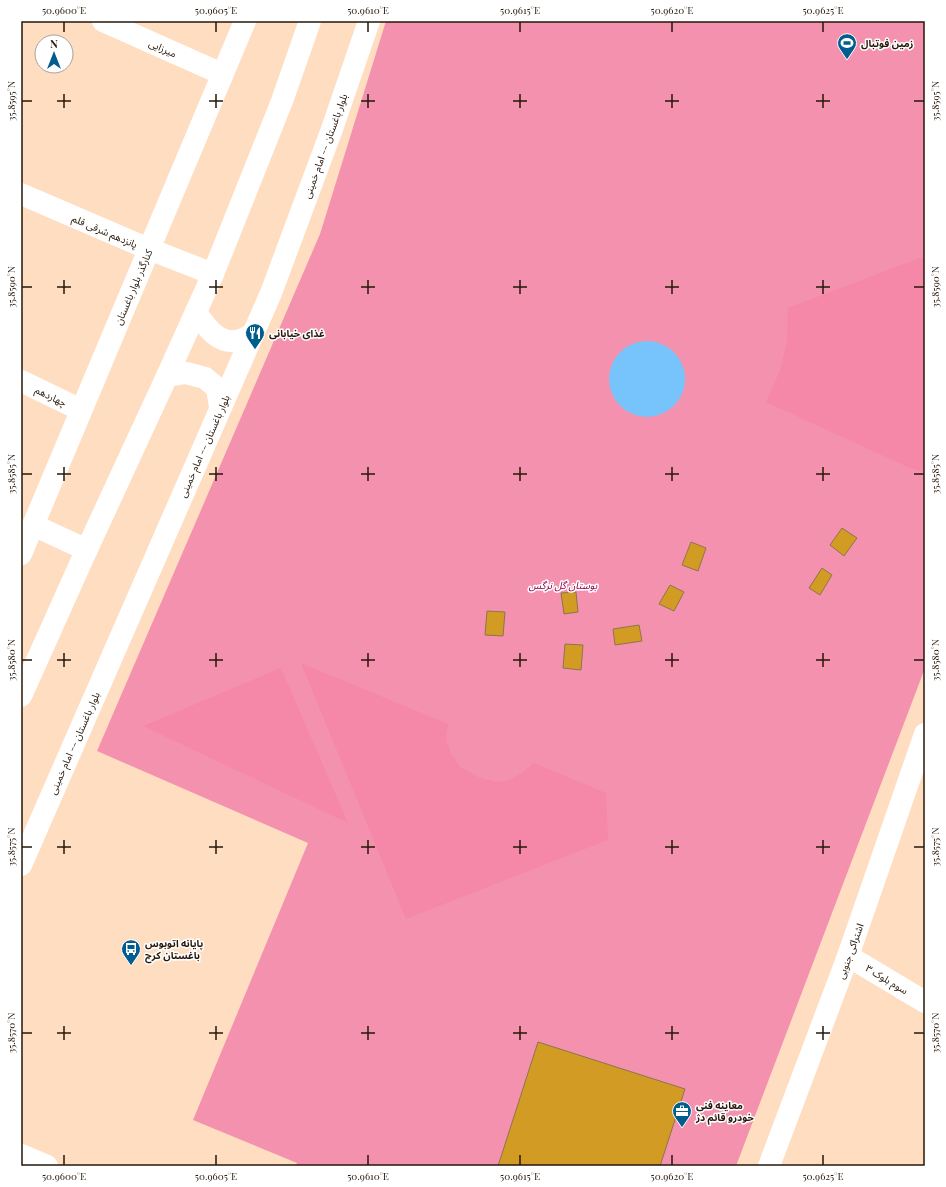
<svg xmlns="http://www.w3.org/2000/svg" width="946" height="1187" font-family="'Playfair Display','Noto Sans Arabic',serif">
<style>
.green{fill:#f491af}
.forest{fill:#f587a9}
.water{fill:#77c4fd}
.building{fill:#d19b24;stroke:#8d754b}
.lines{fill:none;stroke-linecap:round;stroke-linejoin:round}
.minor{stroke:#fff;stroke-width:22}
.major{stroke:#fff;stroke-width:22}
.ticks{fill:none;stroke:#26170a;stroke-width:1.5}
.labels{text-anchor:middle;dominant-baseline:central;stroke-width:3;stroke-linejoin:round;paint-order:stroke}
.poi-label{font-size:10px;font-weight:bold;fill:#26170a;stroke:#fff;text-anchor:start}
.street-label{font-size:10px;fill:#26170a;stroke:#fff}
.park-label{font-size:10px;font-style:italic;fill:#900348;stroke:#fff}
.neatline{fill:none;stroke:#26170a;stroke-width:1.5}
.ticks-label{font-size:10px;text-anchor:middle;fill:#26170a}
</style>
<rect width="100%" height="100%" fill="#ffddc1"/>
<path class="green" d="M386,21H925V668L736,1166H296L297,1163L193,1120L308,843L97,751L320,234Z"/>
<g class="forest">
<path d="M925,256V472L910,468L766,402L781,368L787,340L788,308Z"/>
<path d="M301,663L448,724L446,740L451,754L460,767L478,777L496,782L510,780L523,772L534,763L606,793L608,840L406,919Z"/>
<path d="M281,668L348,823L143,726Z"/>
</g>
<circle class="water" cx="647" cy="379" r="38"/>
<g class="building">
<path d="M842,528L857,538L844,556L830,545Z"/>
<path d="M691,542L706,548L698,571L682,565Z"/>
<path d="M822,568L832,575L820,595L809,588Z"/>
<path d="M670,585L684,592L674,611L659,604Z"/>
<path d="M576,592L578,612L564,614L561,593Z"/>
<path d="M487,611L505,612L503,636L485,635Z"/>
<path d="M639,625L642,641L615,645L613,629Z"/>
<path d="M565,644L583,645L581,670L563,668Z"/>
<path d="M538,1042L685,1089L660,1166H498Z"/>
</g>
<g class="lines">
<g class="minor">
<path d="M103,21L222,74"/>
<path d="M21,194L149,249L213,274"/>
<path d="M21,381L81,410"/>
<path d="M33,525L87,550"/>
<path d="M21,554L245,21"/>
<path d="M848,956L925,1002"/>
<path d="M21,1155L47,1166"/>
</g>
<g class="major">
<path d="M196,312C206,327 219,346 240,340C245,339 250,335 254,333"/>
<path d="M167,376L186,373L205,378L217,388L220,407"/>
<path d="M21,696L82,560L167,376L213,274L282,101L310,21"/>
<path d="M21,865L271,293L332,129L369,21"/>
<path d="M769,1166L848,956L925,734"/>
</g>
</g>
<path class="ticks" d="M64,22V32M216,22V32M368,22V32M520,22V32M672,22V32M823,22V32M64,94V108M216,94V108M368,94V108M520,94V108M672,94V108M823,94V108M22,101H32M57,101H71M209,101H223M361,101H375M513,101H527M665,101H679M816,101H830M914,101H924M64,280V294M216,280V294M368,280V294M520,280V294M672,280V294M823,280V294M22,287H32M57,287H71M209,287H223M361,287H375M513,287H527M665,287H679M816,287H830M914,287H924M64,467V481M216,467V481M368,467V481M520,467V481M672,467V481M823,467V481M22,474H32M57,474H71M209,474H223M361,474H375M513,474H527M665,474H679M816,474H830M914,474H924M64,653V667M216,653V667M368,653V667M520,653V667M672,653V667M823,653V667M22,660H32M57,660H71M209,660H223M361,660H375M513,660H527M665,660H679M816,660H830M914,660H924M64,840V854M216,840V854M368,840V854M520,840V854M672,840V854M823,840V854M22,847H32M57,847H71M209,847H223M361,847H375M513,847H527M665,847H679M816,847H830M914,847H924M64,1026V1040M216,1026V1040M368,1026V1040M520,1026V1040M672,1026V1040M823,1026V1040M22,1033H32M57,1033H71M209,1033H223M361,1033H375M513,1033H527M665,1033H679M816,1033H830M914,1033H924M64,1155V1165M216,1155V1165M368,1155V1165M520,1155V1165M672,1155V1165M823,1155V1165"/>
<defs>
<symbol id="stadium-pin" viewBox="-11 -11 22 30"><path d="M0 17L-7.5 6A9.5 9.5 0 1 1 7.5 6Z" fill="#005d8e" stroke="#fff"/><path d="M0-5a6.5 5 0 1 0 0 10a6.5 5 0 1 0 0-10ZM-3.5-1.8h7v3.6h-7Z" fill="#fff"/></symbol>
<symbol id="restaurant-pin" viewBox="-11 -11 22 30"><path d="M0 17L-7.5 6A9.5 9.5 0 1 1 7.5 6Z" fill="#005d8e" stroke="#fff"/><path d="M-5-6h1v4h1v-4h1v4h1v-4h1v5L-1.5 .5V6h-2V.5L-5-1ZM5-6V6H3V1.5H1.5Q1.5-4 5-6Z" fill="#fff"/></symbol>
<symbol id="bus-pin" viewBox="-11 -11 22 30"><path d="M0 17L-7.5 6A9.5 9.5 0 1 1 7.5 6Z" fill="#005d8e" stroke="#fff"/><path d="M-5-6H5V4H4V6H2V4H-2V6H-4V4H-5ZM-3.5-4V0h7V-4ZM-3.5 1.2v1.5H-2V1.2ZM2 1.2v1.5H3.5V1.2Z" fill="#fff"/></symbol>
<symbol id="office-pin" viewBox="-11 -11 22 30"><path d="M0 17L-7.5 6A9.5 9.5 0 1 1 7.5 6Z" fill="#005d8e" stroke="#fff"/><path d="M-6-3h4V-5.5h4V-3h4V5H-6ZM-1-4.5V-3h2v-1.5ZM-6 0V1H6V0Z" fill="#fff"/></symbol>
</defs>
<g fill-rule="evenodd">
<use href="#stadium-pin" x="836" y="32" width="22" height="30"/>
<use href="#restaurant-pin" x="244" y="322" width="22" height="30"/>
<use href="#bus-pin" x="120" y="938" width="22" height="30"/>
<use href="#office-pin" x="671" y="1100" width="22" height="30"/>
</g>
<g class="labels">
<g class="poi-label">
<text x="861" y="43">زمین فوتبال</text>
<text x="269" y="333">غذای خیابانی</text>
<text x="145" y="943">پایانه اتوبوس<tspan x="145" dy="12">باغستان کرج</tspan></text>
<text x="696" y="1105">معاینه فنی<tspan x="696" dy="12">خودرو قائم دژ</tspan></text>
</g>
<g class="street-label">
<text transform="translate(163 48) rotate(24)">میرزایی</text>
<text transform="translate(325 146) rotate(-70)">بلوار باغستان -- امام خمینی</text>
<text transform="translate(105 231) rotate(23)">پانزدهم شرقی قلم</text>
<text transform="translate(133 287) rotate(-67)">کنارگذر بلوار باغستان</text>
<text transform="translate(51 396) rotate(26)">چهاردهم</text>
<text transform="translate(204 446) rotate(-66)">بلوار باغستان -- امام خمینی</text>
<text transform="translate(74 743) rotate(-66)">بلوار باغستان -- امام خمینی</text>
<text transform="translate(850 951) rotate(-70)">اشتراکی جنوبی</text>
<text transform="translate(887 979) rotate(31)">سوم بلوک ۳</text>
</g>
<g class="park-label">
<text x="563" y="585">بوستان گل نرگس</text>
</g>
</g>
<rect width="946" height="1187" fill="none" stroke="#ffffff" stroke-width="44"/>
<g transform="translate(54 54)"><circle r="19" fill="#ffffff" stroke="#a8a29d"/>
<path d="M0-3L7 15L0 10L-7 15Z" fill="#005d8e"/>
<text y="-6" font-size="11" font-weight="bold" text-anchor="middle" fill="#26170a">N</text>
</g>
<rect x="22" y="22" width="902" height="1143" class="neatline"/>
<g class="ticks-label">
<text x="64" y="14">50.9600°E</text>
<text x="216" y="14">50.9605°E</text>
<text x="368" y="14">50.9610°E</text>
<text x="520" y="14">50.9615°E</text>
<text x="672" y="14">50.9620°E</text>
<text x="823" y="14">50.9625°E</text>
<text transform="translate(11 101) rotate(-90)" y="4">35.8595°N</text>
<text transform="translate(935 101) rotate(-90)" y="4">35.8595°N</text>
<text transform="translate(11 287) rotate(-90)" y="4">35.8590°N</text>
<text transform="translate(935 287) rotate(-90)" y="4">35.8590°N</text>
<text transform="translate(11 474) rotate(-90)" y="4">35.8585°N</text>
<text transform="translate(935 474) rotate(-90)" y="4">35.8585°N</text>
<text transform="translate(11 660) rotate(-90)" y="4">35.8580°N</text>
<text transform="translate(935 660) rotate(-90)" y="4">35.8580°N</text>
<text transform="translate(11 847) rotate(-90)" y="4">35.8575°N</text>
<text transform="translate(935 847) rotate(-90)" y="4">35.8575°N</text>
<text transform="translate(11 1033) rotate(-90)" y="4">35.8570°N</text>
<text transform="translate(935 1033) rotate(-90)" y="4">35.8570°N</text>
<text x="64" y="1180">50.9600°E</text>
<text x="216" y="1180">50.9605°E</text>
<text x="368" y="1180">50.9610°E</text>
<text x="520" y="1180">50.9615°E</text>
<text x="672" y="1180">50.9620°E</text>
<text x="823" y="1180">50.9625°E</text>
</g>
</svg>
